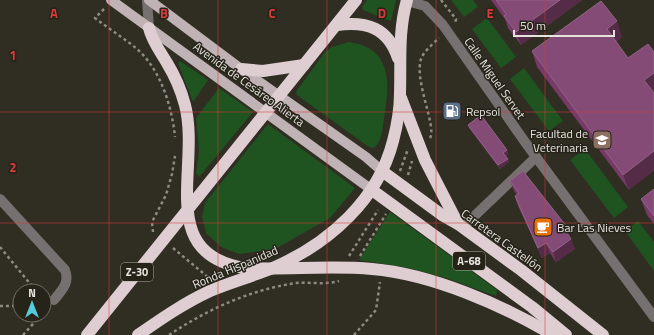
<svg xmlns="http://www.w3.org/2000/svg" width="654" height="335" font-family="'Titillium Web',sans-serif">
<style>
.green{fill:#1f5421}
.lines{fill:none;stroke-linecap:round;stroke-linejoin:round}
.path{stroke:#8e8b83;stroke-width:2.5;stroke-dasharray:3 3;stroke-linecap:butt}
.minor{stroke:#777071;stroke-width:10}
.major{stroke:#c0b3b6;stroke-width:10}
.highway{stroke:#deced1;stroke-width:12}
.wall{fill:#763968}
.shaded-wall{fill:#552c47}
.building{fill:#834b75;stroke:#926385}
.grid{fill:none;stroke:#d83b3a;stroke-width:1;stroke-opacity:0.55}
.labels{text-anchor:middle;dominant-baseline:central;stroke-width:3;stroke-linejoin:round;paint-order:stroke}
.shield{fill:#262319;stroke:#adaaa3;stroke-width:1}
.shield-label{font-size:11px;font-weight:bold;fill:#e7e4de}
.street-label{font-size:12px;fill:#e7e4de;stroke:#262319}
.poi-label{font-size:12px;fill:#e7e4de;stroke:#262319;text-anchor:start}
.grid-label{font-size:13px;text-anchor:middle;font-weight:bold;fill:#d83b3a;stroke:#262319;stroke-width:3;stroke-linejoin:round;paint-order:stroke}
</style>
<rect width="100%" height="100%" fill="#302d23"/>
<g class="green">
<path d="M367,0H396L391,21L363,10L362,7Z"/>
<path d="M451,0H473L478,7L464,17Z"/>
<path d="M487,18L516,57L501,68L472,29Z"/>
<path d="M349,42C393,48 390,85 384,119C382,129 382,142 374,148L369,147L297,95L296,92L325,52L332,47Z"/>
<path d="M180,61L208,80L193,102L178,63Z"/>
<path d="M524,68L563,121L549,131L510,79Z"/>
<path d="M219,88L253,112L199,177L196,173L199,151L196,118Z"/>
<path d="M268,124L355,188L330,218L275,249L239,254L221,247L206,233L202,217L205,203Z"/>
<path d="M585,149L628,207L614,218L570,160Z"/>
<path d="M390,212L497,290L496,296L446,278L408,268L359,260Z"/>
<path d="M638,221L654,242V271L625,231Z"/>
</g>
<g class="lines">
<g class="path">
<path d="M441,0L456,19L455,24"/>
<path d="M104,9L95,18C109,29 124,38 137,49C161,70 172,107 175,137"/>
<path d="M430,138C437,127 414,81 421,59C424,51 433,44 439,38"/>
<path d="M400,171L408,149"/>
<path d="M408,175L412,161"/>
<path d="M153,232L152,222L166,195L172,174L175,156"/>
<path d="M0,247L36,291"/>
<path d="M173,248L209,278"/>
<path d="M349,256L378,210"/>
<path d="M360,256L386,214"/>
<path d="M0,306H20"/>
<path d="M23,335L41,315"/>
<path d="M169,335C208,309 250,290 296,283C310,282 326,285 339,281"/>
<path d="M354,335L376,310L380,282"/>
</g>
<g class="minor">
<path d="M147,0L149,28"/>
<path d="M407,1L425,6L443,25L525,142L654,317"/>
<path d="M0,199L65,270C70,283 62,290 54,300"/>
<path d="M463,227L536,157"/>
</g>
<g class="major">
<path d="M111,0L372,190"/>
<path d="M149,0L241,69L366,157L382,171"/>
</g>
<g class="highway">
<path d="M337,25C367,21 388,28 398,58"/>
<path d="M149,28C152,41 160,51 167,63C175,76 181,90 185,105C201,167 155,254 245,268C287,270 330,265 372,269C432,274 502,305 553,335"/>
<path d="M241,69L263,71L304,65"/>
<path d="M401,98L425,160L458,224"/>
<path d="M382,171L442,215L458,224L521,270L603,335"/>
<path d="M372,190L532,307L566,335"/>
<path d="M87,335L356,0"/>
<path d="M138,335C161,319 184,303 210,291C231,282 254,276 275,267C329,243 378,200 393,141C397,126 400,109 400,93C401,62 398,31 407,0"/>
</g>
</g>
<g class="wall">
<path d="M491,0H582L521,45L508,28L505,19Z"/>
<path d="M622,37L616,42L629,190L537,67L532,51Z"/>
<path d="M468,125L507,150L508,154L506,156L509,162L500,169L469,128Z"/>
<path d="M510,181L570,238L575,249L556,262L550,253L542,258L518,206L515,196L517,195L514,191Z"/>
<path d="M654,189V224L647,215L641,199Z"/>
</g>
<g class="shaded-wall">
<path d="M560,0H582L521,45L516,32Z"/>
<path d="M617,21L622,37L613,45L607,29Z"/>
<path d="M654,73V93L644,80Z"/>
<path d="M507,150L508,154L505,157L503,153Z"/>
<path d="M654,151V171L629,190L623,175Z"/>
<path d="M508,159L509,162L500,169L498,165Z"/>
<path d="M567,227L570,237L565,230Z"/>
<path d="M571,239L575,249L556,262L553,252Z"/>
<path d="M546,243L550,253L542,258L538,248Z"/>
</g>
<g class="building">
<path d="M496,0H560L516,32L504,16L506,14Z"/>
<path d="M601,1L617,21L607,29L628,58L648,44L654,52V73L644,80L654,93V151L623,175L532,51Z"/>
<path d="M481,115L507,150L503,153L508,159L498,165L468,125Z"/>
<path d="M523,171L567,227L565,230L571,239L553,252L546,243L538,248L515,196L519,193L510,181Z"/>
<path d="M654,189V216L641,199Z"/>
</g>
<path class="grid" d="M109,0V335M218,0V335M327,0V335M436,0V335M545,0V335M0,112H654M0,223H654"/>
<defs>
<symbol id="fuel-square" viewBox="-11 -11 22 22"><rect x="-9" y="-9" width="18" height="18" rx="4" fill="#5c6f8a" stroke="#262319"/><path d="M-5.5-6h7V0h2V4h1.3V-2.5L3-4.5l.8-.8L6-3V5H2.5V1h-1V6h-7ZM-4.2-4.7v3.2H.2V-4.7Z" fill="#fff"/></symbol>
<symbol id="university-square" viewBox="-11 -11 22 22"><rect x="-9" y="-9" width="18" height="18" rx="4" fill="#8d6e63" stroke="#262319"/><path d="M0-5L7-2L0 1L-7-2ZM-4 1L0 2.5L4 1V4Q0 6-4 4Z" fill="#fff"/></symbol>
<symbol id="cafe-square" viewBox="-11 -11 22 22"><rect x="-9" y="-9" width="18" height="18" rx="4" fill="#e8710a" stroke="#262319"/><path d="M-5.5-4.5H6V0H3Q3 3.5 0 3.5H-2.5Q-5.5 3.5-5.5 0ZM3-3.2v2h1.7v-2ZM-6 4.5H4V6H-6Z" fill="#fff"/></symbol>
</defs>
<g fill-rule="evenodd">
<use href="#fuel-square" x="441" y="100" width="22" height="22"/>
<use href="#university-square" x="591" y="129" width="22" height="22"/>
<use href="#cafe-square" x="532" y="216" width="22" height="22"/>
</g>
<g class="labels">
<g class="shield">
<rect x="453" y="252" width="32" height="18" rx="3"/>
<rect x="121" y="263" width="32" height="18" rx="3"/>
</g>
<g class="shield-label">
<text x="469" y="261">A-68</text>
<text x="137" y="272">Z-30</text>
</g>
<g class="street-label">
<text transform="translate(495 78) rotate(55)">Calle Miguel Servet</text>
<text transform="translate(249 84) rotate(36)">Avenida de Cesáreo Alierta</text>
<text transform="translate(502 240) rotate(36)">Carretera Castellón</text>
<text transform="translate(235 267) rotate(-23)">Ronda Hispanidad</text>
</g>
<g class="poi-label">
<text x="466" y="111">Repsol</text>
<text x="588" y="133" text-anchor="end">Facultad de<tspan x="588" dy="14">Veterinaria</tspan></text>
<text x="557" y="227">Bar Las Nieves</text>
</g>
</g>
<g class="grid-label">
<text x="54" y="18">A</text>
<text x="164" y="18">B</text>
<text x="272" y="18">C</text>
<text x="382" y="18">D</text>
<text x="490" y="18">E</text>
<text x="13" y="60">1</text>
<text x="13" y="172">2</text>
</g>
<g transform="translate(32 303)"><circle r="19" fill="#262319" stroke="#737068"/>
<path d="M0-3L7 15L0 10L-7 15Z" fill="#54cadd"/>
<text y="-6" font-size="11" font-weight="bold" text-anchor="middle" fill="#e7e4de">N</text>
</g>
<path d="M514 30v6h100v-6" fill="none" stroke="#e7e4de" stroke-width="2"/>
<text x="520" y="30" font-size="12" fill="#e7e4de" stroke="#262319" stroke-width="3" paint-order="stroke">50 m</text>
</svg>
